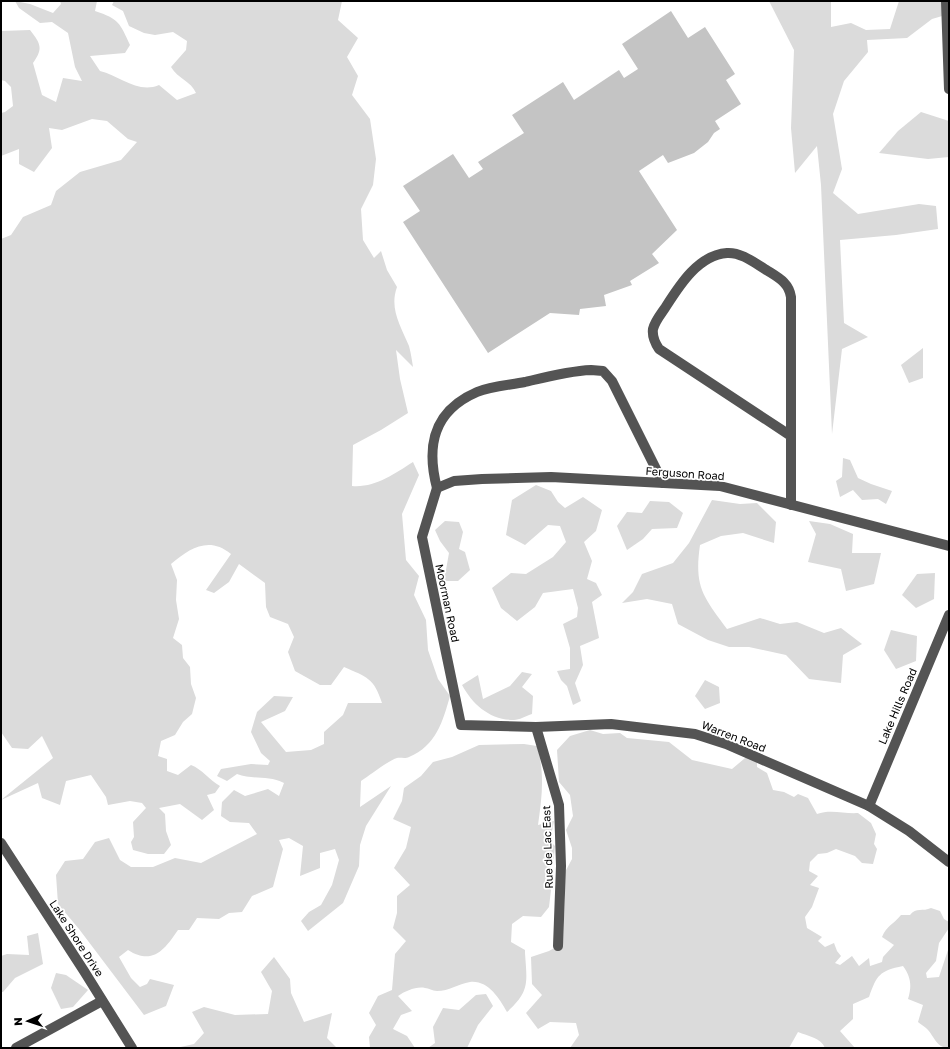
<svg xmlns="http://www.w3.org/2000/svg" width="950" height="1049" font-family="'Golos Text',sans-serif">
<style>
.green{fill:#dbdbdb}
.building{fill:#c4c4c4}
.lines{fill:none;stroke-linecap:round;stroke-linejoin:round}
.minor{stroke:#545454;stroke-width:10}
.labels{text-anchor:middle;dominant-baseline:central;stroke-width:3.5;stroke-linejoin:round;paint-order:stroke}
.street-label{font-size:11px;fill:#000;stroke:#fff}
</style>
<rect width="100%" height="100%" fill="#fff"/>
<g class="green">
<path d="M15,1L30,4L53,13L61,4L60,1H97L95,11C119,19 120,23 130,45L125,53L90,56L100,71C120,76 138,94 159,85L177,100L196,93C191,81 178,79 171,67L186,50L187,41L173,32L155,35L144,33L129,26L123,11L112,5L114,1H342L338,20L358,38L347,57L358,76L352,95L370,119L376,159L373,185L361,209L363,240L374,258L381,251L387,270L397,287C389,309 401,326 409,346C411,353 412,361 413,367L396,350L400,379L408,413L381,430L353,445L352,486C375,488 394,474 413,462L419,475L402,514L406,560L419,576L414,595L426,620L428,650L438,679L450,696C443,721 436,746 409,757C405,759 400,757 397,758C389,760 369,776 361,781L360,807L391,786L366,826L360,845L359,866L343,903L308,931L301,921L309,912L321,905L332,885L339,860L335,849L320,853V868L300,876L303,846L289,838L279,840L283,849L273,887L252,896L242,912L229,913L219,919L197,918L189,930H178C165,949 153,966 128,950L119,957L131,978L140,987L147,984L150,979L174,985L166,1006L144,1015L79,929L58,904L56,875L65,861L83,859L95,842L109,838L120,860L131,867H153L175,858L201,863L257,834L249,823L230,822L221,816L222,802L234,790L245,796L268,789L279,796L284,783C268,775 252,780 237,774L227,781L217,776L221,769L251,764L268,765L270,761L261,753L251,732L257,712L274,696L293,697L285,711L261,722L286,752L311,750L324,744V732L343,715L348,703H382C374,678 367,677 344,667L331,685H320L295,671L288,652L294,637L288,624L270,617L266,607L265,583L239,564L229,582L214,593L206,590L231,554C209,536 190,548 171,564L177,580L176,600L179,619L173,638L182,645L183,658L190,667L191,684L196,698L192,714L183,722L175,735L161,741L158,756L167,759V771L178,775L191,765C202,769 209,780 220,786L215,793L207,795L214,810L202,820L180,804L159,808L165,814L166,831L171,845L164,854H148L133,850L131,842L134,837L133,822L146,808L142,803L130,801L108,805L106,797L91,775L66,781L60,805L42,798L38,783L1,800L53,758L42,736L28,749L12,748L1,732V239L11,235L23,217L51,205L56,191L80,172L121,160L137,142L128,139L107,121L92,119L62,130L49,128L52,148L34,172L19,164V149L1,156V113L5,112L13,106L11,87L5,81L1,80V31L30,30C40,43 44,48 33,63L42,95L56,102L63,78L82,81L75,67L68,33L52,22L40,23L19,8Z"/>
<path d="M769,1H831V27L851,23L866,30L890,29L899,1H949V14L932,19L907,38L867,40L868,52L844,81L833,114L842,169L833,193L858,214L919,204L936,206L938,229L896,235L840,240L844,323L868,337L842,349L832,434L821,185L817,146L795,173L791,128L794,50Z"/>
<path d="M921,112L949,121V157L928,159L879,153L898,131Z"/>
<path d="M923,348V378L909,383L901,365Z"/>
<path d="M843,458L850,460L858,478L871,484L892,491L886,504L878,499L862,500L853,490L840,497L836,481L842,477Z"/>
<path d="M536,485L551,491L558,502L565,508L583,497L602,510L596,531L584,542L592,561L587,579L596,583L602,595L592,602L599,638L580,646L583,665L575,683L581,701L573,705L567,686L561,680L557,671L570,669V648L563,624L577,617L578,608L573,589L543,593L535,607L517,621L501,608L492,588L511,573L526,574L553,557L566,542L560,526L548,525L525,545L506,535L512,500Z"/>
<path d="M712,500L740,504L757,503L776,522L774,543L743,533L721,536L700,545C694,587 703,596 727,629L760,618L780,624L797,622L824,633L841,628L862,644L843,655L841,683L809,679L786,655L749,647H729L708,640L678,624L672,604L647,599L622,603L633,592L642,574L673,563L689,543Z"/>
<path d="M650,501L669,502L683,513L677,528L652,529L643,539L627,550L617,526L627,512L642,513Z"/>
<path d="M445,521L459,522L463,532L459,549L465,552L470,570L458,581H444L449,553L440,541L435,530Z"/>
<path d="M809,521L830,524L853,534L852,553H881L874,584L846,591L841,569L808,562L816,534Z"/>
<path d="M935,573L934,599L916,608L902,595L917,574Z"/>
<path d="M891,630L917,636L916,661L896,669L884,650Z"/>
<path d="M522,672L532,674L522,687L533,696L532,714C526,716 519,720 514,720C490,720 473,705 462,685L478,675L483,699L510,686Z"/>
<path d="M705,680L719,687L720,703L705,709L695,696Z"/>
<path d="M590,730L603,734L620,733L627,738L669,742L692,760L732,769L757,748V767L767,773L773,790L784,792L794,797L798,794L808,798L817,814C831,809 844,814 858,813L871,823L876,834L874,844L877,849L873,864L862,863L855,856L836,849L827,853L818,854L810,862L809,871L818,876L810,885L819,888L812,907L805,917L807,928L822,937L818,941L825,947L834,943L837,951L841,956L835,963L840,965L852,956L859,966L869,958L870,966L882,962L883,957L894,945L882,937C887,925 893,925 901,915H910C916,907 923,912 931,908L940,911L944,919L949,922V928L939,943L936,961L926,973L927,978L939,977L949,947V1048C937,1048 935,1038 928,1030C926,1027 921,1025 918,1022L923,1005L908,999C912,986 911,977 903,966C879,971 877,975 869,997L853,1004V1019L840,1031L855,1048H825C821,1038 808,1036 798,1032L789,1048H570L579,1035L576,1023L550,1022L538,1029L526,1013L542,995L532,984L531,957L549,951L563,943L565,896L564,874L572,859V848L566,830L573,816L570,795L559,782L557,750L570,736Z"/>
<path d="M524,744L537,746C545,773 542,797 538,825L554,821L550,841L555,846L554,857L545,881L551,890L549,907L541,917L523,916L512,924L511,942L525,950V953C527,983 530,991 507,1012C499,998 488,980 470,982C458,984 449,991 437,991C432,991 429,988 425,988C417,986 405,991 398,996L412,1011L401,1015L393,1029L407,1036L415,1048H370L369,1037L376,1025L369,1013L378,996L392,990L395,954L406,941L393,928L397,913V896L410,885L394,868L406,848L411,827L393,819L402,801L404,788L421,776L433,762L452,757L479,745Z"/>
<path d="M38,933L43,964L15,978L3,992H1V956L7,954L29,955L27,936Z"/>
<path d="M274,957L290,979L291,993L304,1022L332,1013L327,1038L337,1048H176L194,1044L204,1033L192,1012L204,1007L235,1015L268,1014L272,991L261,972Z"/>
<path d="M56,973L66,975L88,990L73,1007L61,1009L51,988Z"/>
<path d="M486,994L493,1006L478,1025L467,1048H428L435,1043L433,1027L443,1008L459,1010L476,995Z"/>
</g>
<path class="building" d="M671,11L688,38L705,27L735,74L726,80L741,104L715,121L720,129L714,133L708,142L694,153L668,163L663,155L639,171L677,230L652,254L659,263L630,281L632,285L604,295L606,306L580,309L579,315L550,313L488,353L403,222L420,211L403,186L453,154L469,178L483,169L478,162L524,133L512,115L563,82L574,100L619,70L624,78L638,69L622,44Z"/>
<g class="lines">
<g class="minor">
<path d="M946,1L949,89"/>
<path d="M791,436L659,349C655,343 652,336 653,329C655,321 661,314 665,308C679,286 698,255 727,253C742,252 756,264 768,271C779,278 789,283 791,297V505"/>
<path d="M437,488L422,537L461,725L536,727L611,724L695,734L726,744L869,806L909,831L949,862"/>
<path d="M437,488L454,481L482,479L551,477L720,486L949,546"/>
<path d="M437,488C426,446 433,411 477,392C491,386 510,385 525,382C546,377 569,371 591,370L603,371L612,381L663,483"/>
<path d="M536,727L559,805L561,866L558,946"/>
<path d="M869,806L949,615"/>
<path d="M1,843L84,971L132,1048"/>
<path d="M16,1048L102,1001"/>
</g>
</g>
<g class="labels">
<g class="street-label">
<text transform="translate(685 473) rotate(4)">Ferguson Road</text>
<text transform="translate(448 603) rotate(78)">Moorman Road</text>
<text transform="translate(897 706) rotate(-67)">Lake Hills Road</text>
<text transform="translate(734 736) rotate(21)">Warren Road</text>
<text transform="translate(547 847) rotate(-92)">Rue de Lac East</text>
<text transform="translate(77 938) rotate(57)">Lake Shore Drive</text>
</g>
</g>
<rect width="950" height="1049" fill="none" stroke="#000000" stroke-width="4"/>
<g transform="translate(28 1021) rotate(267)" stroke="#ffffff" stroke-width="3" paint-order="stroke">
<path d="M0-3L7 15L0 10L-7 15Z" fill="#000000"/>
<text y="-6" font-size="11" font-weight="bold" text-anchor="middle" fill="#000000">N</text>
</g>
</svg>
